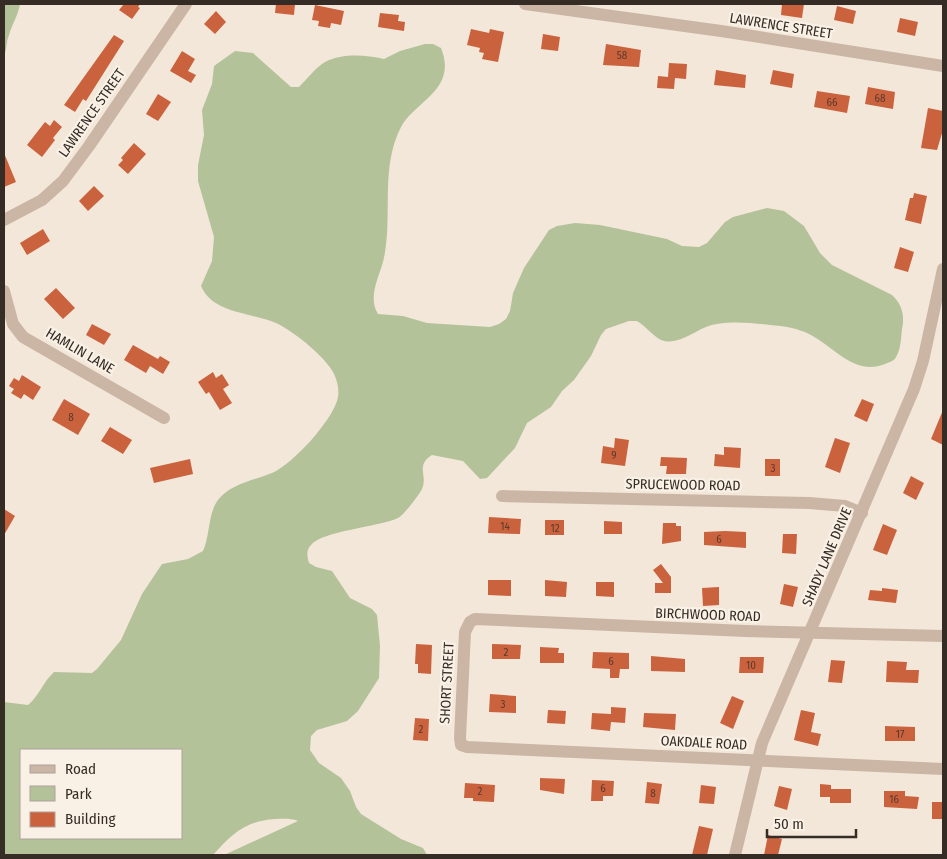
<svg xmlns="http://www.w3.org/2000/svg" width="947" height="859" font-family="'Fira Sans Condensed',sans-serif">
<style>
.green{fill:#b4c299;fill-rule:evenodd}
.building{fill:#cb623e}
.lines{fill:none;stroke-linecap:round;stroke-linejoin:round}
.minor{stroke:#cbb6a5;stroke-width:12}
.labels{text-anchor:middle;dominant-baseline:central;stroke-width:4.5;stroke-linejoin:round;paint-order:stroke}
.number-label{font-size:11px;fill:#5b3a2c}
.street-label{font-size:14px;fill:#362c26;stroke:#faf1e6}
</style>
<rect width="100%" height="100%" fill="#f2e7d9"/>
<g class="green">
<path d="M4,4H20C18,16 12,24 9,35C6,42 7,49 4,56Z"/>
<path d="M425,44H433L441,48C458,90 415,101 401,127C379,170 394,218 383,262C378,279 368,298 378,314L403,316L427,323L490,327L499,324L506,319L510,311L513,293L524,268L549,230L557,226L575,223L600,225L667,239L682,246L699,247L707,243L725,222L733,217L767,208L784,211L804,226L820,253L832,265L892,295C902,304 905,316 902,329C901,337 901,348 897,355C895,361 890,362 885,364C855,376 835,348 811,335C798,328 784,326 770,325C753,323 735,321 717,324C699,326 682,345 664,341C655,339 646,326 637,321H629L606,329L601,335L591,356L574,380L562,391L551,407L527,423L515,448L487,478L480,479L463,461L432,455C415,466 428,475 422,489C419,495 403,516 398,518C378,527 322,531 311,545C306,550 307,556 309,563L316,567L332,571L350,598L372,609L377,615L380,646L379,678L358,711L347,721L317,730L311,736L310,750L319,763L341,778L350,791L356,807L361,814L401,839L423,848L427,855H224L298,821C290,818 284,819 275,819C245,821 232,834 213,855H4V702L28,705C39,696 43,682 54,672L92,673L97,669L121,640L142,594L162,564L188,559L203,551C210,536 208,513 218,500C230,484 255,480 272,473C293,464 334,419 338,397C339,391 338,385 336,379C332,361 292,330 276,323C251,312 213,314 201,286L212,261L214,237L198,181V165L204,135L202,110L212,84L214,66L235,51L253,53L291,87H299C307,79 316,67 325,62C343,53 365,55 384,59L400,51ZM21,750H181V838H21Z"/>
</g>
<g class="building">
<path d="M124,4H140L138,7L140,8L132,19L119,10Z"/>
<path d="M276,4H295L294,15L275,13Z"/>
<path d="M782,4H804L802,18L781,15Z"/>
<path d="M315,5L344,11L341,25L331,23L330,28L318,26L319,21L312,20Z"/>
<path d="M837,6L856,11L853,24L834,20Z"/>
<path d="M216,11L226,22L215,34L204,24Z"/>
<path d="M380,13L399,15L398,21L405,22L404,31L378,27Z"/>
<path d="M900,18L918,22L915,36L897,32Z"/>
<path d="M471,29L489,33L490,29L504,32L498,62L482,59L484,53L479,52L480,48L467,45Z"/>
<path d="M543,34L560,37L558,51L541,49Z"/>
<path d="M114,35L124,41L86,101L83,99L75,112L64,105Z"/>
<path d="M606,44L641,50L639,67L603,65Z"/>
<path d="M182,51L195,59L188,71L196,75L191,83L170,71Z"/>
<path d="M669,63L687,64L686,79L675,78L674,89L657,88L658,76L668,77Z"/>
<path d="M716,70L746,75L745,88L714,85Z"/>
<path d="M773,70L794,74L792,88L770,84Z"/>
<path d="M868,87L895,92L893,109L865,104Z"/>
<path d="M817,91L850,96L847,113L814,107Z"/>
<path d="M158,94L171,102L158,121L146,114Z"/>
<path d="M928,108L943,111V130L937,150L921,148Z"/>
<path d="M54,120L62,127L53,138L55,140L42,157L27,145L45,122L50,126Z"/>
<path d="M134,143L146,154L128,174L118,165L123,160L121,158Z"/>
<path d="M4,153L16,182L4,187Z"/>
<path d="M94,186L104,196L88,211L79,201Z"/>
<path d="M914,193L927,196L921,224L905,220L910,198H913Z"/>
<path d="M43,229L50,241L27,255L20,243Z"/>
<path d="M900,247L914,252L908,272L894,268Z"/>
<path d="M56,288L75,308L63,319L44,299Z"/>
<path d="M92,324L111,334L104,345L86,335Z"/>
<path d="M133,345L158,359L160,356L170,362L163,374L150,366L146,373L124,360Z"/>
<path d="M213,372L216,378L222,374L229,385L223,389L232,403L220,410L209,392L206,394L198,382Z"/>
<path d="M22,375L41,387L33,400L24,394L21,399L11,393L14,389L9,386L14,378L19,381Z"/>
<path d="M64,399L90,414L78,435L52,420Z"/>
<path d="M862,399L874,404L867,422L854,416Z"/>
<path d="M943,410V445L931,439Z"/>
<path d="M110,427L132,440L123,454L101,441Z"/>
<path d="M615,438L629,440L625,466L601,463L603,446L614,448Z"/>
<path d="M835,438L850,443L840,473L825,467Z"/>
<path d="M724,447L741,448L740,468L714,466L715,454L724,455Z"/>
<path d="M661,457L687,458L686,474H666L667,466H660Z"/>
<path d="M190,459L193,474L154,483L150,468Z"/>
<rect x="765" y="459" width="15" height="17"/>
<path d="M911,476L924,483L916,500L903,493Z"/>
<path d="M4,509L15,516L4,535Z"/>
<path d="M489,517L521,519L520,534L488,533Z"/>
<rect x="545" y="520" width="19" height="15"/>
<path d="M604,521L622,522V534H604Z"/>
<path d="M663,523H676V526H681V541L662,544Z"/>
<path d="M883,524L897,530L887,555L873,550Z"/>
<path d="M725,531L746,532V548L704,545V532Z"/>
<path d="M783,534H797L796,554L782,553Z"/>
<path d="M661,564L671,577V593H655V583H663L653,570Z"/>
<path d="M488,580H511V596L488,595Z"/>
<path d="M545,580L567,582L566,597L545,596Z"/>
<path d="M596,582H614V597L596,596Z"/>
<path d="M784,584L798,587L793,607L780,604Z"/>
<path d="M719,587V605L703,606L702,588Z"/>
<path d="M882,588L898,590L896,603L868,600L870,590L882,591Z"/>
<path d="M416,644L432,645L431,674L418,673V664H415Z"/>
<path d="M492,644L521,645L520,659H492Z"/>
<path d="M540,647L559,648L558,653H564V663H540Z"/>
<path d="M593,652L629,653V669H620L619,678H610V669L592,668Z"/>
<path d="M651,656L685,659V672L651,671Z"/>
<path d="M740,657H764L763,673H739Z"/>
<path d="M831,660L845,661L842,683L828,682Z"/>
<path d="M887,661L907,662L906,670H919L918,683L886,682Z"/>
<path d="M490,694L516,696V713L489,712Z"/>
<path d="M732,696L744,701L733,729L720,723Z"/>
<path d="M611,707L626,708L625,723L611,722L610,731L591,729L592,713L611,714Z"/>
<path d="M548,710L566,711L565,724L547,723Z"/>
<path d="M801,710L815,713L811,732L821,734L818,746L794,740Z"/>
<path d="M644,713L676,714L675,730L643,727Z"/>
<path d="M415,718L429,719L428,741L413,740Z"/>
<path d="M885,726L915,727V741H885Z"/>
<path d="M540,778L565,779L564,794L540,790Z"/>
<path d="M592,780L614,781L613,796H603V801H591Z"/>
<path d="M647,782L662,784L659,804L645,803Z"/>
<path d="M465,783L495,785L494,802L473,801V798H464Z"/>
<path d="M820,784L831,785V789H851V803H830V797H820Z"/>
<path d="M701,785L716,787L714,804L699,803Z"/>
<path d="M779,786L792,789L787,810L774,806Z"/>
<path d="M884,791H905V796L919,797L917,809L884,807Z"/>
<rect x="932" y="802" width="11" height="17"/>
<path d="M699,826L713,829L707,855H692Z"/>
<path d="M768,835L782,839L778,855H764Z"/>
</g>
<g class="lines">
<g class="minor">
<path d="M525,4L721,31L943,66"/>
<path d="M4,220L42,200L63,181L89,146L186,4"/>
<path d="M4,291L13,324L23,337L164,418"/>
<path d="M502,496L809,503L845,506L862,513"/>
<path d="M943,636L745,631L475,619L470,622L465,632L460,738L461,745L467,747L943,769"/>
<path d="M735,855L762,743L914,389L923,361L943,269"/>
</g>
</g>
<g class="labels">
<g class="number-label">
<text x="622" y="55">58</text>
<text x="880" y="98">68</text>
<text x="832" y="102">66</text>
<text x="71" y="417">8</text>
<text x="614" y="455">9</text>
<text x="773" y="468">3</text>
<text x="505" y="526">14</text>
<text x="555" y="528">12</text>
<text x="719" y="539">6</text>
<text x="506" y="652">2</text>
<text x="611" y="661">6</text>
<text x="751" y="665">10</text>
<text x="503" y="704">3</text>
<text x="421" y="729">2</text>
<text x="900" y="734">17</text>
<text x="603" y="788">6</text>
<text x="480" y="791">2</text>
<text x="653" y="793">8</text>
<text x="894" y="799">16</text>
</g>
<g class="street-label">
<text transform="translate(781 26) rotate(9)">LAWRENCE STREET</text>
<text transform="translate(92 113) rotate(-55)">LAWRENCE STREET</text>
<text transform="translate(80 351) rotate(30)">HAMLIN LANE</text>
<text transform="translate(683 485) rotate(1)">SPRUCEWOOD ROAD</text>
<text transform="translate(827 557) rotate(-67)">SHADY LANE DRIVE</text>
<text transform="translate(708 615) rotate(2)">BIRCHWOOD ROAD</text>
<text transform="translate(447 683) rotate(-87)">SHORT STREET</text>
<text transform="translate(704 743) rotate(3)">OAKDALE ROAD</text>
</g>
</g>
<rect width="947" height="859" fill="none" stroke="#362c26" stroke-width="10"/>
<rect x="20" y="749" width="162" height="90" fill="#faf1e6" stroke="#aca299"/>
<rect x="30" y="765" width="25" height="8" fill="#cbb6a5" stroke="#aca299"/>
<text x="65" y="774" font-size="15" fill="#362c26">Road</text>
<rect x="30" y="786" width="25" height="15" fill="#b4c299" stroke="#aca299"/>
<text x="65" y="799" font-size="15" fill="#362c26">Park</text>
<rect x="30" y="812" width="25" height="15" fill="#cb623e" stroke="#aca299"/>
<text x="65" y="824" font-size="15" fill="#362c26">Building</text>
<path d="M767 829v8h89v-8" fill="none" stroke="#362c26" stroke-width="2.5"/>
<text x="774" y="829" font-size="15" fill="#362c26" stroke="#faf1e6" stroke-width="4" paint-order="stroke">50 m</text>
</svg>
